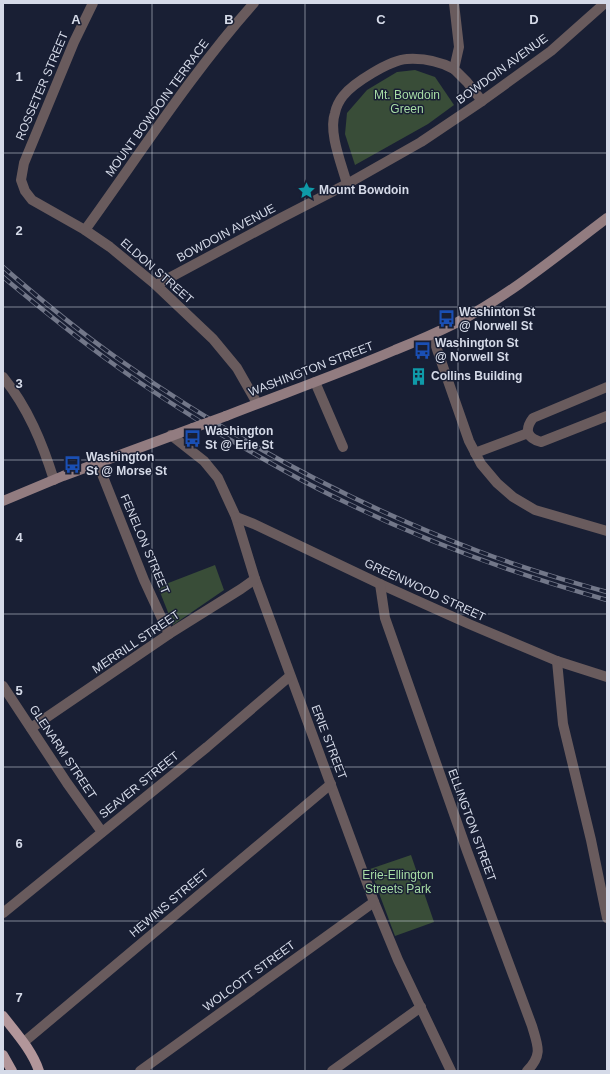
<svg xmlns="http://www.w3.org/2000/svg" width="610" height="1074" font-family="Arial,sans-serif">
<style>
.green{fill:#394d38}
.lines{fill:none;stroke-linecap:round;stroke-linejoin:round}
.street{stroke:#695b5d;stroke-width:10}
.secondary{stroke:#927c80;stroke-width:10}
.primary{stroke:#b2969a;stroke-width:10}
.rail-casing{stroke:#727789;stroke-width:4.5}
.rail{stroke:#191f34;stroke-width:3;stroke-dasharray:9;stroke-linecap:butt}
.secondary-bridge{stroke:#927c80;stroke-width:10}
.grid{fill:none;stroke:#d5dae8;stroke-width:1;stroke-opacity:0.55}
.labels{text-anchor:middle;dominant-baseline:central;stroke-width:3;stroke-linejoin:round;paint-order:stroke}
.street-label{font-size:12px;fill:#d5dae8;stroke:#191f34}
.park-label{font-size:12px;fill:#a7dda5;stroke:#191f34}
.poi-label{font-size:12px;font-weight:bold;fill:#d5dae8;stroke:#191f34;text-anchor:start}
.grid-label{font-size:13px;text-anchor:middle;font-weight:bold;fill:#d5dae8;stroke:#191f34;stroke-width:3;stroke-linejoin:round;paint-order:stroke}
</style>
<rect width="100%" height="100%" fill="#191f34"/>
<g class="green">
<path d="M415,70L435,77L454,105L428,124L355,165L345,134L347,113L367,90L397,72Z"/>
<path d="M215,565L224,590L173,625L158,587Z"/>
<path d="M411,855L434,922L395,936L370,869Z"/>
</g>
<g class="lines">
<g class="street">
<path d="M93,3L74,42L24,163L21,180L25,191L32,200L85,230L110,247L156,285L213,339L237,368L257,403"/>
<path d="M454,3L459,47L454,69L467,82L482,101"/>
<path d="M347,184C342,165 328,132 335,113C336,108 339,101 343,96C353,83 390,60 407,59C424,58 439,61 454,69"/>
<path d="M85,230C140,154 191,74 254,3"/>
<path d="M156,285L281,218L347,184L421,142L482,101L551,51L605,3"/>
<path d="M432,335L469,441L481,464L497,483L513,497L535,510L607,531"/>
<path d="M3,377C28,408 42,442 54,480"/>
<path d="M315,382L343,447"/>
<path d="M607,387L533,418C524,430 527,438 541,442L607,416"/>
<path d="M171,435L204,461L218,478L236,517L255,579L374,902L398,960L451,1071"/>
<path d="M475,453L528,433"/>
<path d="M98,464L144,580L169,634"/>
<path d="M236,517L254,524L380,584L469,624L557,661L607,677"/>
<path d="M380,584L385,618L467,851L532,1026C538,1046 543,1055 527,1071"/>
<path d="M557,661L563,724L591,840L607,918"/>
<path d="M3,686L67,783L102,832"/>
<path d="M31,728L169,634L241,589L255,579"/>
<path d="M3,913L207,747L290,676"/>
<path d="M24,1042L331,784"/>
<path d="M140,1071L374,902"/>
<path d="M332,1071L421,1007"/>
</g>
<g class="secondary">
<path d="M226,416C282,394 339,374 395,350C415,342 436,333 456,323C510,295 558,255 607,218"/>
<path d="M3,501L63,476L193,428"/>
</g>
<g class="primary">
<path d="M3,1016C16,1033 32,1050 39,1071"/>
<path d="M3,1055L12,1071"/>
</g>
<defs>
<g id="rail">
<path d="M3,267C40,299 77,330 117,358C229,437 350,503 478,551C520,567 564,580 607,592"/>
<path d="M3,277C39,307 74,336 112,363C147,389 185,412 222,435C263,459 304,483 347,503C431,544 518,575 607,600"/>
</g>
</defs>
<use href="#rail" class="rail-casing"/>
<use href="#rail" class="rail"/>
<path class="secondary-bridge" d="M193,428L226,416"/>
</g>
<path class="grid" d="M152,3V1071M305,3V1071M458,3V1071M3,153H607M3,307H607M3,460H607M3,614H607M3,767H607M3,921H607"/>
<defs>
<symbol id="sight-bare" viewBox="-9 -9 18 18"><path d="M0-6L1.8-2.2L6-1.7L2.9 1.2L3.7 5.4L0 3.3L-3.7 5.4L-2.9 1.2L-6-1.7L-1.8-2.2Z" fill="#0f9aa8" stroke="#191f34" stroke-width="2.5" paint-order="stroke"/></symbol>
<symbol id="bus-bare" viewBox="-9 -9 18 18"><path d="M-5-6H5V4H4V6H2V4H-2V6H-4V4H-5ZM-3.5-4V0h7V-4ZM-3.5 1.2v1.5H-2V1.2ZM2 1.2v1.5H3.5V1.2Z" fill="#1a4fb4" stroke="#191f34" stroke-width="2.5" paint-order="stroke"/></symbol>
<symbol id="building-bare" viewBox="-9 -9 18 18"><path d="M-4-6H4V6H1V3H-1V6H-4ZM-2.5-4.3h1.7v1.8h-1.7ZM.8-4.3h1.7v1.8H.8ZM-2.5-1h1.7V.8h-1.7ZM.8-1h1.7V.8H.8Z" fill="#0f9aa8" stroke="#191f34" stroke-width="2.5" paint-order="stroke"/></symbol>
</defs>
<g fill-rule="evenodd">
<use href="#sight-bare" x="294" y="178" width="25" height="25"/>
<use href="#bus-bare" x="434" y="306" width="25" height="25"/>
<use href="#bus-bare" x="410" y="338" width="25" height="25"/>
<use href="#building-bare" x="406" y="364" width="25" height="25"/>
<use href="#bus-bare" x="180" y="426" width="25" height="25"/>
<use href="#bus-bare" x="60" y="452" width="25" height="25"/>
</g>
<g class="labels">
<g class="street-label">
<text transform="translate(502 69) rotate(-36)">BOWDOIN AVENUE</text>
<text transform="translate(42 86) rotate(-67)">ROSSETER STREET</text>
<text transform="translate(157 108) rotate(-54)">MOUNT BOWDOIN TERRACE</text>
<text transform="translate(226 233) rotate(-28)">BOWDOIN AVENUE</text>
<text transform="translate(157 271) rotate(41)">ELDON STREET</text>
<text transform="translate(311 369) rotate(-21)">WASHINGTON STREET</text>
<text transform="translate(145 544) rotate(67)">FENELON STREET</text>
<text transform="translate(425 590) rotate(25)">GREENWOOD STREET</text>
<text transform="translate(136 642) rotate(-34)">MERRILL STREET</text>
<text transform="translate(329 742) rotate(69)">ERIE STREET</text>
<text transform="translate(63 752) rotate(56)">GLENARM STREET</text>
<text transform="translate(139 785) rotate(-39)">SEAVER STREET</text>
<text transform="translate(472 825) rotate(70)">ELLINGTON STREET</text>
<text transform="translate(169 903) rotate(-40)">HEWINS STREET</text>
<text transform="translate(249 976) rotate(-36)">WOLCOTT STREET</text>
</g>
<g class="park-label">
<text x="407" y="95">Mt. Bowdoin<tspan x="407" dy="14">Green</tspan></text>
<text x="398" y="875">Erie-Ellington<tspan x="398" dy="14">Streets Park</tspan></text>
</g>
<g class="poi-label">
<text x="319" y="190">Mount Bowdoin</text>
<text x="459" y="312">Washinton St<tspan x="459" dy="14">@ Norwell St</tspan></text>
<text x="435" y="343">Washington St<tspan x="435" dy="14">@ Norwell St</tspan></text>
<text x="431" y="376">Collins Building</text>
<text x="205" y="431">Washington<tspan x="205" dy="14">St @ Erie St</tspan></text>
<text x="86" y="457">Washington<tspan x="86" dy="14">St @ Morse St</tspan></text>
</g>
</g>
<g class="grid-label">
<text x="76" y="24">A</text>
<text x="229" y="24">B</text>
<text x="381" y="24">C</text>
<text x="534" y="24">D</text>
<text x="19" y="81">1</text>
<text x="19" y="235">2</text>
<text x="19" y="388">3</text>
<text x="19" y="542">4</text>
<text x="19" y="695">5</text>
<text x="19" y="848">6</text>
<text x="19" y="1002">7</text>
</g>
<rect width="610" height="1074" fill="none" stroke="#d5dae8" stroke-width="8"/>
</svg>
